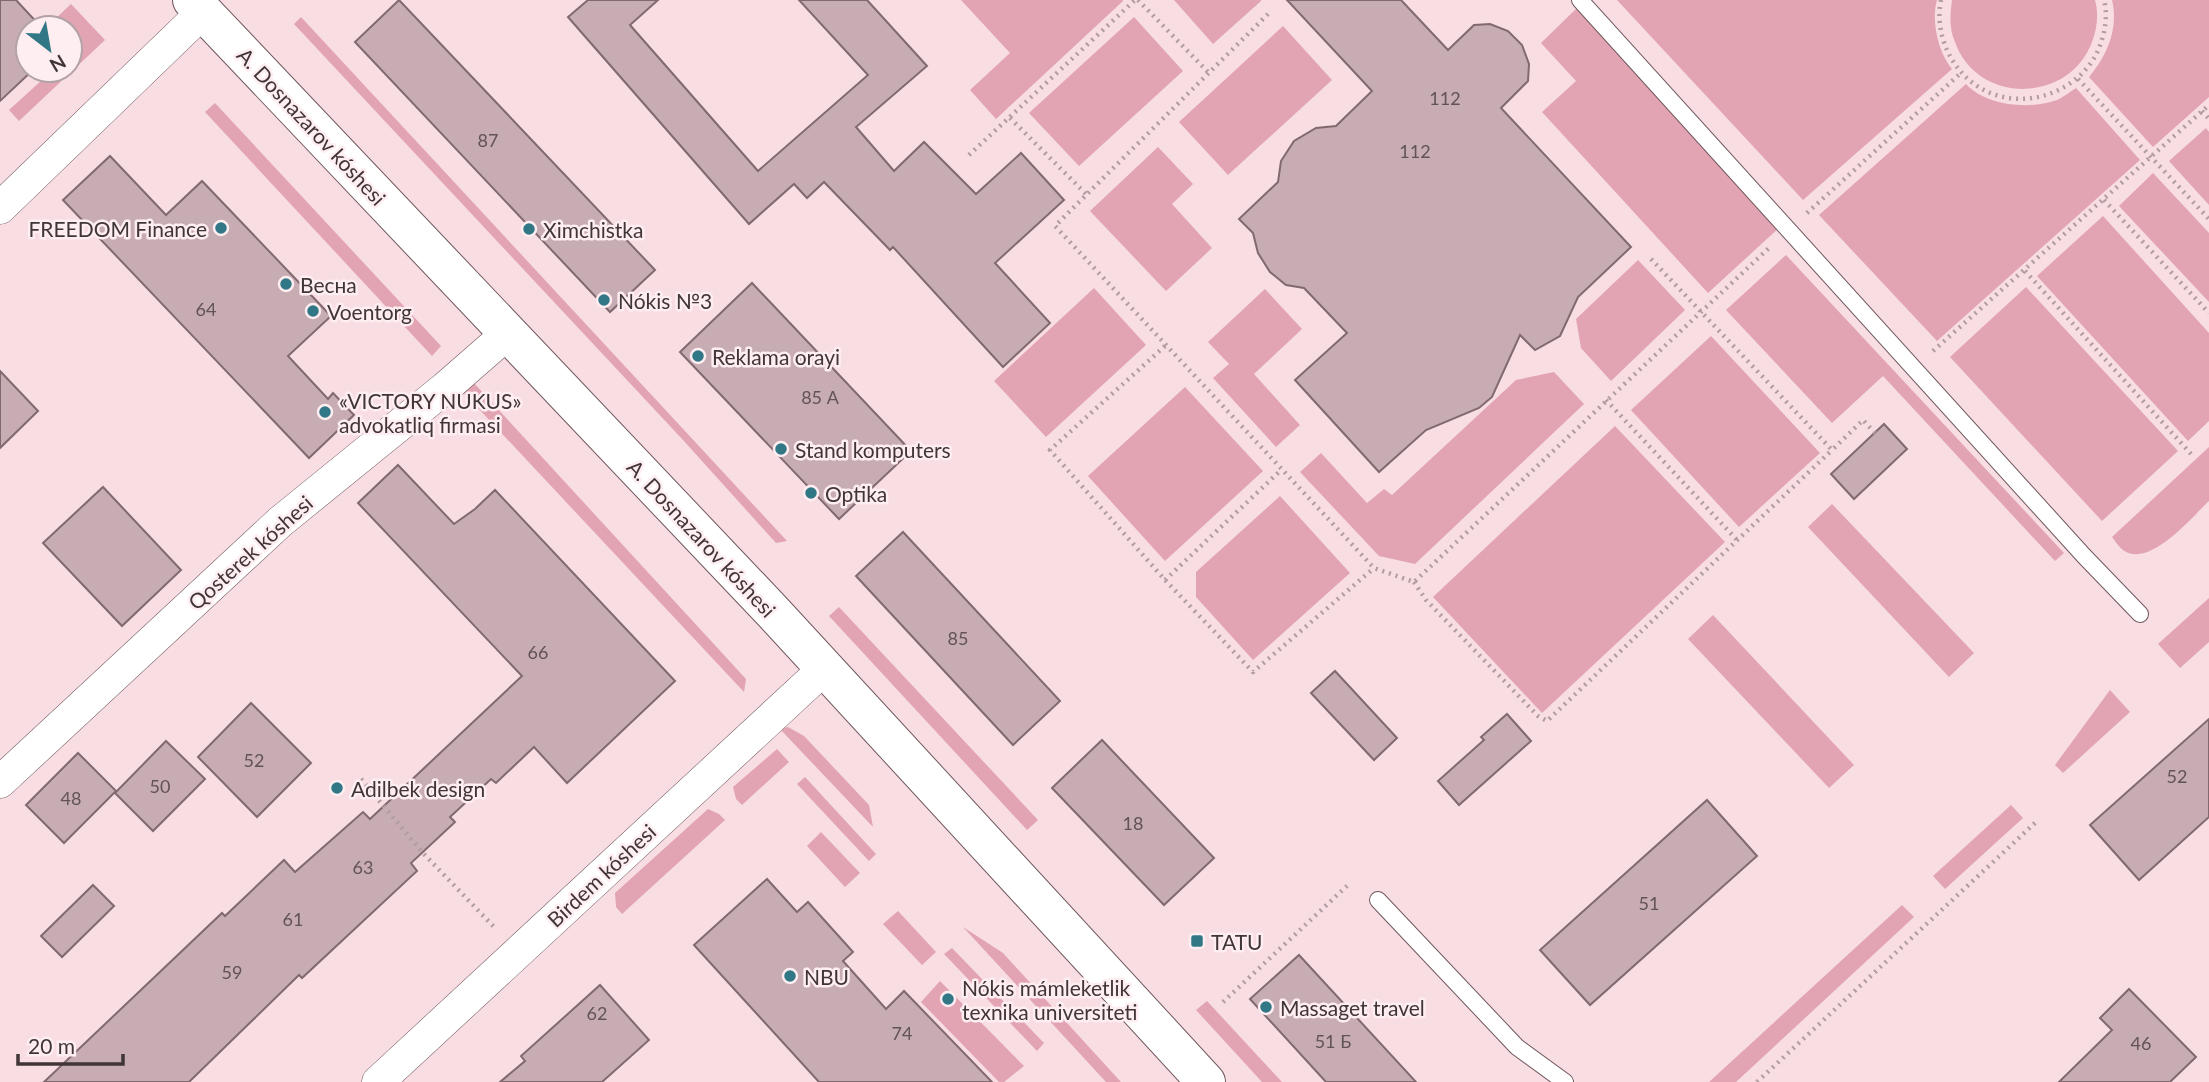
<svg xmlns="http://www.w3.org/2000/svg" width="2209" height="1082" font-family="Lato,sans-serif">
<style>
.green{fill:#e2a4b3}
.building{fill:#c7adb3;stroke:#81696f;stroke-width:2}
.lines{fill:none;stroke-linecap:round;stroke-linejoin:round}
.lane-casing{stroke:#6f585d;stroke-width:18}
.street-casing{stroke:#6f585d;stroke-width:33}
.secondary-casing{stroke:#6f585d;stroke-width:40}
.path{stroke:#b19ca1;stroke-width:4.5;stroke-dasharray:2 5;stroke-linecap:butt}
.lane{stroke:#fff;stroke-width:16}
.street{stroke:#fff;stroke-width:32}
.secondary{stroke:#fff;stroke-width:38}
.poi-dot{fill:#327785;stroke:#feedf1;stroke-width:2.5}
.labels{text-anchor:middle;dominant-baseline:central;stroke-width:5;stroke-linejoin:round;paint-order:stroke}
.number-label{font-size:18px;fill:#625356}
.street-label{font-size:21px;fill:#403537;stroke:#feedf1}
.poi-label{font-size:21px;fill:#403537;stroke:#feedf1;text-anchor:start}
</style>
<rect width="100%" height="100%" fill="#f8dde3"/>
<g class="green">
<path d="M961,0H1123V1L996,119L970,90L1010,53Z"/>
<path d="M1174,0H1261V1L1213,44Z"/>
<path d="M1617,0H1937C1931,21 1938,52 1952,69L1803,200Z"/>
<path d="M1952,0H2095C2099,14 2097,29 2092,42C2069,104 1977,105 1955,42C1949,28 1950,15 1952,0Z"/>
<path d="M2112,0H2209V97L2153,147L2089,77C2107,56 2119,28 2112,0Z"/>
<path d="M71,4L105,40L19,121L9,110L53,70H70V54L78,46L70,38V28H61L53,21Z"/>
<path d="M1578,7L1781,226L1708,293L1542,112L1576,81L1541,43Z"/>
<path d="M301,17L787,541L776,543L683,440L294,24Z"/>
<path d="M1134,17L1183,71L1079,166L1029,113Z"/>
<path d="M1283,26L1332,80L1228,175L1179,122Z"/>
<path d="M1966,84C1986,106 2030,110 2057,100C2063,97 2070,92 2076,88L2140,160L1937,341L1819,215Z"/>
<path d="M215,103L441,346L432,356L205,112Z"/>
<path d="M2206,128L2209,132V205L2169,161Z"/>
<path d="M1158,147L1193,184L1172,204L1212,248L1166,291L1090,211Z"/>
<path d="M2153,173L2209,233V302L2119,206Z"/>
<path d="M2103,216L2209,333V421L2188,441L2037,276Z"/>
<path d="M1786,255L2064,553L2055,561L1883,376L1832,423L1726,310Z"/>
<path d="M1638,260L1685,310L1611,381L1581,348L1576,319Z"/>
<path d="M2026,287L2178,451L2102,521L1950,357Z"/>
<path d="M1094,288L1146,345L1046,437L994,381Z"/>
<path d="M1265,289L1302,329L1254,374L1300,425L1276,447L1213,378L1229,364L1208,342Z"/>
<path d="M1711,336L1820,453L1739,527L1631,410Z"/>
<path d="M1554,372L1584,404L1415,564L1379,556L1300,472L1321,453L1367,503L1384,489L1392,495L1516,380Z"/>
<path d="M473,382L746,679L744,692L463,392Z"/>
<path d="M1185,387L1263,471L1165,561L1088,476Z"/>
<path d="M1615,426L1725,542L1542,713L1433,597Z"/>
<path d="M2209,447V501C2191,518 2149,569 2123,550C2119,547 2115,541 2112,537Z"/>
<path d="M1280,496L1350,573L1253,660L1196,597V572Z"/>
<path d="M1832,504L1974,653L1949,677L1808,527Z"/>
<path d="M2209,598V642L2180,668L2158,644Z"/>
<path d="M839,607L1038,820L1027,830L829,616Z"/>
<path d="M1713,615L1854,765L1829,788L1688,639Z"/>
<path d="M2110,690L2130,712L2063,773L2055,765Z"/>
<path d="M788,727L804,736L869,805L873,827L780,729Z"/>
<path d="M777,749L789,762L742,805L736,799L733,787Z"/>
<path d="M805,777L876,854L869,861L797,784Z"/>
<path d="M2011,805L2023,818L1945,889L1933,876Z"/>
<path d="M708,809L719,814L725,820L622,914L616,907L615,893Z"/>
<path d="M821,832L860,873L845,887L807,846Z"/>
<path d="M1902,905L1914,917L1736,1082H1709Z"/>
<path d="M898,911L936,952L922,965L883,924Z"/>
<path d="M963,927L1003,953L1121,1082H1106Z"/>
<path d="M952,948L1044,1043L1037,1051L944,954Z"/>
<path d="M940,981L1024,1066L1004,1082H999L921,1002Z"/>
<path d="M1207,1001L1282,1082H1262L1196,1010Z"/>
</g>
<g class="building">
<path d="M0,0H16L42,28H28V70H33L0,101Z"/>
<path d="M399,0L655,270L610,312L355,42Z"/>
<path d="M588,0H658L630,25L758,171L868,75L799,0H867L927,66L856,127L894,171L924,142L976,194L1021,153L1064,200L995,263L1050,323L1003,367L893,247L890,250L824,182L807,198L794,184L749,224L568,17Z"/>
<path d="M1287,0H1401L1448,50L1474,25L1490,24L1508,31L1522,45L1529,64L1528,81L1501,108L1631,247L1578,297L1560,336L1535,350L1520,335L1492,397L1479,408L1426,430L1379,472L1295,380L1347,333L1304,288L1286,285L1270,272L1258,253L1253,233L1239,219L1278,182L1281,161L1294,141L1316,128L1336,126L1372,91Z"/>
<path d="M110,156L166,215L202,181L331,316L288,356L328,399L333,393L354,415L309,458L63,200Z"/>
<path d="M752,283L911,451L839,519L680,352Z"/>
<path d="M0,371L38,411L0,448Z"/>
<path d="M1884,424L1907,449L1854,499L1831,474Z"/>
<path d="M398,465L454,524L475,509L495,490L675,681L567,783L534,747L496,783L491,779L450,817L455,822L411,863L417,871L302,978L299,975L189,1082H44L222,913L225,916L284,860L295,872L363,812L370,819L522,676L358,503Z"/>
<path d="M103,487L181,570L122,626L43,543Z"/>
<path d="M903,532L1060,701L1013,745L856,576Z"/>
<path d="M1335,671L1397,738L1374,760L1311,693Z"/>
<path d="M251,703L311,763L257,817L198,757Z"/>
<path d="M1507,714L1531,741L1459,805L1438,781L1484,740L1481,737Z"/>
<path d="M2209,719V817L2139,880L2090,825Z"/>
<path d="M1102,740L1214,858L1164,905L1052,788Z"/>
<path d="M166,741L205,779L153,831L115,793Z"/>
<path d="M78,753L116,791L64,843L26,805Z"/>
<path d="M1707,800L1757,856L1590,1005L1540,950Z"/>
<path d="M767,879L797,912L808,902L853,952L843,961L886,1009L904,991L992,1082H819L694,945Z"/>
<path d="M93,885L114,906L62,957L41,936Z"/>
<path d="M1299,955L1416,1082H1326L1250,999Z"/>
<path d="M600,985L649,1040L602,1082H500L525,1061L521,1056Z"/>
<path d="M2129,989L2196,1057L2170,1082H2059L2112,1030L2100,1018Z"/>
</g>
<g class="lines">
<defs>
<g id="lane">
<path d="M1580,0L2084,556L2140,614"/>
<path d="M1378,900L1517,1047L1565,1082"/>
</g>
<g id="street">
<path d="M0,208L203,12"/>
<path d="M0,782L280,522L445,388L508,333"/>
<path d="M378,1082L825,668"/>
</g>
<path id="secondary" d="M192,0L773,612L1206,1082"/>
</defs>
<use href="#lane" class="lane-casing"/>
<use href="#street" class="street-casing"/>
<use href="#secondary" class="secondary-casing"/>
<g class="path">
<path d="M1138,0L1209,73"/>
<path d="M1941,0C1933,39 1957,83 1996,95C2036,108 2083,87 2099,48C2105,33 2108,16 2104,0"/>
<path d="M1268,14L1055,226L1374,568L1414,582L1770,247"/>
<path d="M2078,79L2209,219"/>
<path d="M2202,111L2209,119"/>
<path d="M1010,118L1086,194"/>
<path d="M969,155L1135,0"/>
<path d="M2104,200L2209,313"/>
<path d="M1807,213L1962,72"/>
<path d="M1651,259L1832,450L1863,420L1875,433"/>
<path d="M2025,271L2192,455"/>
<path d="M1165,346L1050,450L1165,580L1253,672L1374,568"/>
<path d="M1933,351L2209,105"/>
<path d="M1606,400L1737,540"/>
<path d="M1165,580L1281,470"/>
<path d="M1414,582L1426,600L1538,716L1547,721L1832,450"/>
<path d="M361,779L422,852L496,929"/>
<path d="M1223,1002L1349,884"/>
<path d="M1757,1082L2036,822"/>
</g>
<use href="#lane" class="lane"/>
<use href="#street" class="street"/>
<use href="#secondary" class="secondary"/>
</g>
<g class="poi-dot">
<circle cx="221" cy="228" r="7"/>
<circle cx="529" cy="229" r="7"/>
<circle cx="286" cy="284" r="7"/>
<circle cx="604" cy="300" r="7"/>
<circle cx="313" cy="311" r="7"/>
<circle cx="698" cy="356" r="7"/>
<circle cx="325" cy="412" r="7"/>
<circle cx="781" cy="449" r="7"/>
<circle cx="811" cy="493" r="7"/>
<circle cx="337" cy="788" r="7"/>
<rect x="1190" y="934" width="14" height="14" rx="3.5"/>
<circle cx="790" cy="976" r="7"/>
<circle cx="948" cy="999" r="7"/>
<circle cx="1266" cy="1007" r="7"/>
</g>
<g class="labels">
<g class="number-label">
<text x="1445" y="98">112</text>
<text x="488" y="140">87</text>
<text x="1415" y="151">112</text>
<text x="206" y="309">64</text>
<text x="820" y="397">85 А</text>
<text x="958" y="638">85</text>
<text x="538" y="652">66</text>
<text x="254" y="760">52</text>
<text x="2177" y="776">52</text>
<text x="160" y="786">50</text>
<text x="71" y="798">48</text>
<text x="1133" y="823">18</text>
<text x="363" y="867">63</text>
<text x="1649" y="903">51</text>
<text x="293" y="919">61</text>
<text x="232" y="972">59</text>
<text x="597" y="1013">62</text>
<text x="902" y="1033">74</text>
<text x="1333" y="1041">51 Б</text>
<text x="2141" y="1043">46</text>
</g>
<g class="street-label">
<text transform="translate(312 126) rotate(47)">A. Dosnazarov kóshesi</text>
<text transform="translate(702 538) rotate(47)">A. Dosnazarov kóshesi</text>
<text transform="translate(250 552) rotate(-42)">Qosterek kóshesi</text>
<text transform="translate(601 875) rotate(-43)">Birdem kóshesi</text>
</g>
<g class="poi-label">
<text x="207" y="228" text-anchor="end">FREEDOM Finance</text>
<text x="543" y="229">Ximchistka</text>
<text x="300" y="284">Весна</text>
<text x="618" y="300">Nókis №3</text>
<text x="327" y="311">Voentorg</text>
<text x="712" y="356">Reklama orayi</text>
<text x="339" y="400">«VICTORY NUKUS»<tspan x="339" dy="24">advokatliq firmasi</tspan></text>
<text x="795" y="449">Stand komputers</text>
<text x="825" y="493">Optika</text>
<text x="351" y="788">Adilbek design</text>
<text x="1211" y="941">TATU</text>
<text x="804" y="976">NBU</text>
<text x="962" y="987">Nókis mámleketlik<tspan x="962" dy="24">texnika universiteti</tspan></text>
<text x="1280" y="1007">Massaget travel</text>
</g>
</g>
<g transform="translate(49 49) rotate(149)"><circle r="33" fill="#feedf1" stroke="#b2a3a7" stroke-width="2"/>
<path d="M0-5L12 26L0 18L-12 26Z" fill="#327785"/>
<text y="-10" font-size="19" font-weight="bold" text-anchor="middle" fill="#403537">N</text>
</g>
<path d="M18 1054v10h105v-10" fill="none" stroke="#403537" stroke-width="3.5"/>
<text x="28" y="1054" font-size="21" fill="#403537" stroke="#feedf1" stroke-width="5" paint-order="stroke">20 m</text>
</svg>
